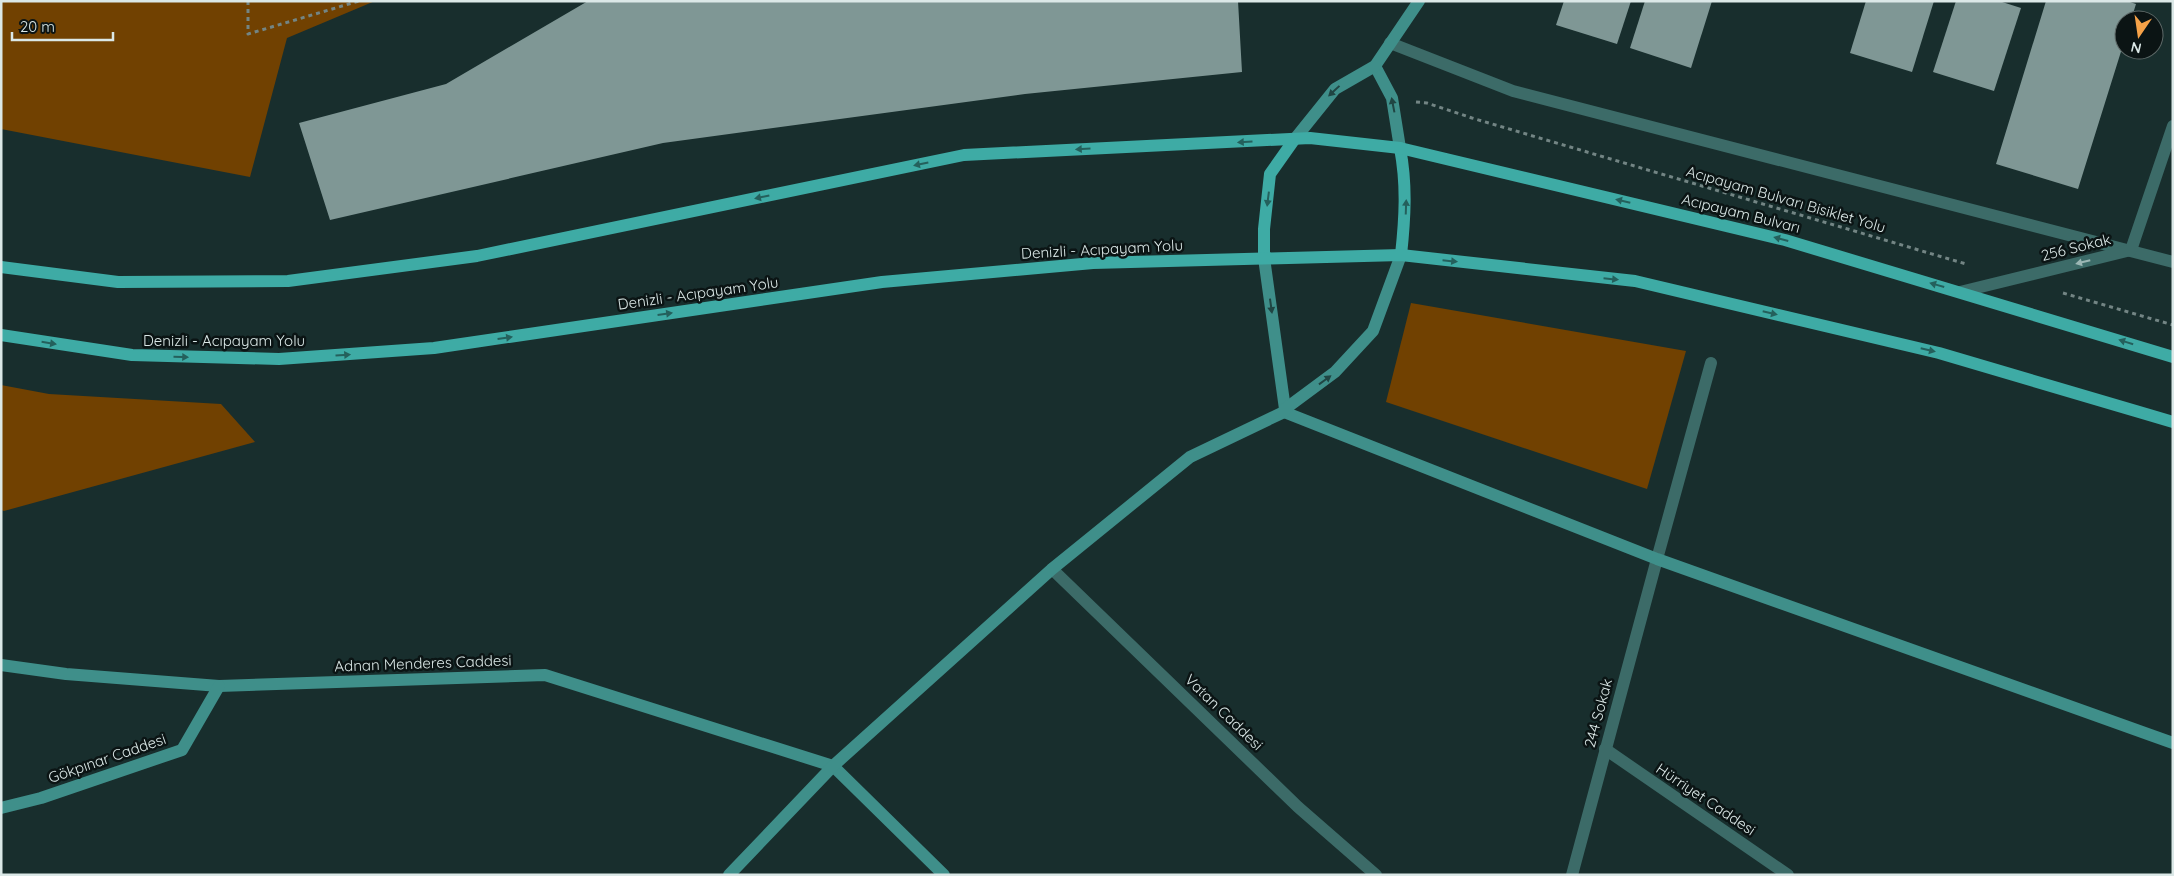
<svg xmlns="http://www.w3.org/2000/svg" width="2174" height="876" font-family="Quicksand,sans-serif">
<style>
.green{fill:#714101}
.building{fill:#7f9795}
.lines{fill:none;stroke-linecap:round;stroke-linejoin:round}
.path{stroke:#738584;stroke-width:3;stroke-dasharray:4 4;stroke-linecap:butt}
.lane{stroke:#3c6b68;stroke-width:12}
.street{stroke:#3c6b68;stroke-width:12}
.secondary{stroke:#3f8f8a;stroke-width:12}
.primary{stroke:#3eaba5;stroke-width:12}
.oneway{fill:#204543}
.oneway2{fill:#24605c}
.oneway3{fill:#9bb6b4}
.labels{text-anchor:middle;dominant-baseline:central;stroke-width:5;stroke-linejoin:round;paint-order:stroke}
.street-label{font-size:15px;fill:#dbe8e7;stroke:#0b1414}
</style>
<rect width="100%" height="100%" fill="#182e2d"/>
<g class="green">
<path d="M1,1H375L287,38L250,177L1,129Z"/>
<path d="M1411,303L1686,351L1647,489L1386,402Z"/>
<path d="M1,385L49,394L221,404L255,442L4,511L1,510Z"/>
</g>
<g class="building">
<path d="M588,1H1238L1242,72L1025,94L663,143L330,220L299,123L446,84Z"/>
<path d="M1564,1H1631L1617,44L1556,25Z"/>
<path d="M1645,1H1712L1691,68L1630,48Z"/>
<path d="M1866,1H1934L1912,72L1850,53Z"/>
<path d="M1956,1H1999L2021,8L1994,91L1933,72Z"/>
<path d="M2046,1H2127L2136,4L2131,20H2124V42L2078,189L1996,164Z"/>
</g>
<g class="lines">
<g class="path">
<path d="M248,1V34L359,1"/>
<path d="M1416,102L1427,103L1472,118L1966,264"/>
<path d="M2063,293L2173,325"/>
</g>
<path class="lane" d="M1657,559L1711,363"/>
<g class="street">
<path d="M1390,43L1513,91L2173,262"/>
<path d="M1960,292L2131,250L2173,126"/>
<path d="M1052,569L1298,807L1376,875"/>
<path d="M1605,749L1788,875"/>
<path d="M1572,875L1657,559"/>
</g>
<g class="secondary">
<path d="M1375,66L1392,98L1400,148"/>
<path d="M1294,140L1335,89L1375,66L1419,1"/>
<path d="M1264,258L1285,409"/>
<path d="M1284,412L1657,559L2173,743"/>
<path d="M1,665L66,674L219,686L545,675L833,766L944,875"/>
<path d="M1,808L41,798L182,750L219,686"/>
<path d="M729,875L833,766L1052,569L1190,457L1284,412L1285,409L1335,372L1373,331L1401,255"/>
</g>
<g class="primary">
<path d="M1400,148C1407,185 1405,218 1401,255"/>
<path d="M1264,258V229L1270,174L1294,140"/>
<path d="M1,267L118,282L288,281L477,256L964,155L1310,138L1400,148L1785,240L2173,357"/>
<path d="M1,335L132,355L279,359L434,348L882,282L1093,263L1401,255L1635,281L1939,353L2173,422"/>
</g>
</g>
<defs><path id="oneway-solid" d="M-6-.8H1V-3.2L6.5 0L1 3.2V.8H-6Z" transform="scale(1.25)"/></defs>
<g class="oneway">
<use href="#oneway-solid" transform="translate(1334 91) rotate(137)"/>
<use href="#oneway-solid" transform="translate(1393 105) rotate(-101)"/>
<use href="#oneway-solid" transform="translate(1271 306) rotate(82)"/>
<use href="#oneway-solid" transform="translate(1325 380) rotate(-36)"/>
</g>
<g class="oneway2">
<use href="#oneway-solid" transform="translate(1245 142) rotate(177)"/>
<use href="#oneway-solid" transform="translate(1083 149) rotate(177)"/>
<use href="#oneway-solid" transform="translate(921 164) rotate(168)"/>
<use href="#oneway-solid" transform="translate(762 197) rotate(168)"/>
<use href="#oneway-solid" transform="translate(1268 199) rotate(97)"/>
<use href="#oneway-solid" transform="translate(1623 201) rotate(-167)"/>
<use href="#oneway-solid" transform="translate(1406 207) rotate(-88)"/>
<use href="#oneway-solid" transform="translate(1781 239) rotate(-165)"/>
<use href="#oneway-solid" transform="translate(1450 261) rotate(6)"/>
<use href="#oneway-solid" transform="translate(1611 279) rotate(6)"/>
<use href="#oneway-solid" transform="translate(1937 285) rotate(-164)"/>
<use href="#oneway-solid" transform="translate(1770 313) rotate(13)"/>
<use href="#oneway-solid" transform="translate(665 314) rotate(-8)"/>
<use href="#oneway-solid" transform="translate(505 338) rotate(-8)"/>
<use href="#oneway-solid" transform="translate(2126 342) rotate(-163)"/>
<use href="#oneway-solid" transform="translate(49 343) rotate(9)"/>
<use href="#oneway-solid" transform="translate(1928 350) rotate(13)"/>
<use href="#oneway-solid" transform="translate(343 355) rotate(-4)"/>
<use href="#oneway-solid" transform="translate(181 357) rotate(2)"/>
</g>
<use class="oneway3" href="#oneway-solid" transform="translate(2083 262) rotate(166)"/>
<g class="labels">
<g class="street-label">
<text transform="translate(1786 199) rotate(16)">Acıpayam Bulvarı Bisiklet Yolu</text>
<text transform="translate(1741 213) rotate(14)">Acıpayam Bulvarı</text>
<text transform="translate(2076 247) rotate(-14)">256 Sokak</text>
<text transform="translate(1102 249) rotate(-3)">Denizli - Acıpayam Yolu</text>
<text transform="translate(698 293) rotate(-8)">Denizli - Acıpayam Yolu</text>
<text x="224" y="340">Denizli - Acıpayam Yolu</text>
<text transform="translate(423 663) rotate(-2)">Adnan Menderes Caddesi</text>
<text transform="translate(1224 712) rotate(44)">Vatan Caddesi</text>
<text transform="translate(1598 713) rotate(-75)">244 Sokak</text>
<text transform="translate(107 758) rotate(-19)">Gökpınar Caddesi</text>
<text transform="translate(1706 799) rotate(34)">Hürriyet Caddesi</text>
</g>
</g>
<rect width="2174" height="876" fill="none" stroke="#dbe8e7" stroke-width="5"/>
<g transform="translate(2139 35) rotate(193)"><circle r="24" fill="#0b1414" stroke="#5e6968"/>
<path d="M0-4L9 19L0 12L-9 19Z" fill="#f6a248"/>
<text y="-8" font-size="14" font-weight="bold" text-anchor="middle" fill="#dbe8e7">N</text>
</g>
<path d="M12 32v8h101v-8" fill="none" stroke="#dbe8e7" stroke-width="2.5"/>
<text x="20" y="32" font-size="15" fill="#dbe8e7" stroke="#0b1414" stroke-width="4" paint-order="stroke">20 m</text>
</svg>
